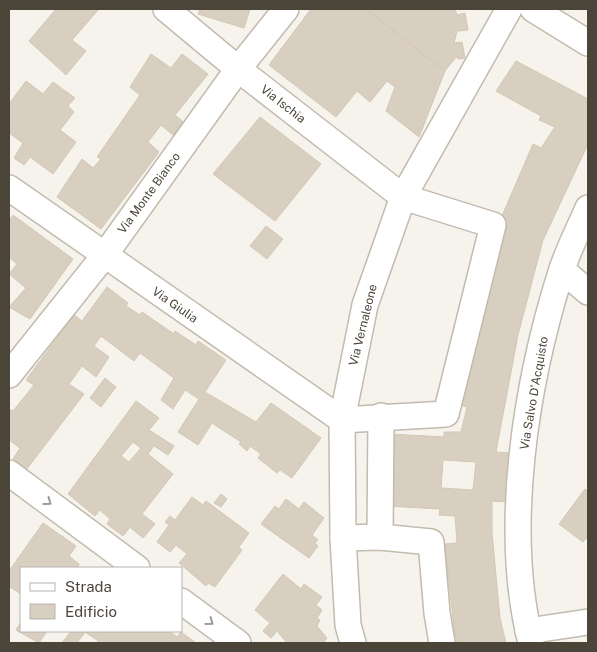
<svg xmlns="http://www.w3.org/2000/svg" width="597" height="652" font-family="'Public Sans',sans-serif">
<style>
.building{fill:#d8cfc1;stroke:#d3c7b4;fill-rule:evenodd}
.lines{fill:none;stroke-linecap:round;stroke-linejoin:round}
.minor-casing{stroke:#c2bbae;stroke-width:28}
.minor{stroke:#fff;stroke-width:25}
.oneway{stroke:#9c9892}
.labels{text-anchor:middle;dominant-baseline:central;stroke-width:4.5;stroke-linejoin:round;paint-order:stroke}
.street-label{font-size:12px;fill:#4b4439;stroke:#fff}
</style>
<rect width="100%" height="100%" fill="#f6f3ec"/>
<g class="building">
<path d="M56,9H99L72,40L86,51L66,75L29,41Z"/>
<path d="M200,9H250L244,28L198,14Z"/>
<path d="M311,9H366L445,71L419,137L386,111L395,87L387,81L370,102L357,91L336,117L269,65Z"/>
<path d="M366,9H455L457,15L465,13L468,30L457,31L454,43L462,42L465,58L459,59L456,57L445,71Z"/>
<path d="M151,54L171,68L182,54L208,74L175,115L183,122L173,135L161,125L148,142L159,152L101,229L57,197L82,159L93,168L101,159L97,157L140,95L130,87Z"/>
<path d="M516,61L588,99V144L543,240L518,335L496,452L511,453L508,502L492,501V533L500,618L506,643H457L454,628L445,544L457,543L455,516L439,515L440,509L387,506L390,434L444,437V432H461L467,407L457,404L499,223L533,144L541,148L555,127L539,120L541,116L496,91ZM443,460L476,462L473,490L441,488Z"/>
<path d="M26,81L43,94L53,82L75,98L68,106L74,112L60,130L76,142L53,174L30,157L24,165L14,158L23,143L9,133V104Z"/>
<path d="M260,117L321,164L275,221L213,174Z"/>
<path d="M13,215L73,259L30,319L9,307L26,288L9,274L17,264L9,257V221Z"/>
<path d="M266,226L283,239L267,259L250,246Z"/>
<path d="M107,287L128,303L126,306L140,315L142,312L174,334L175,331L196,345L198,341L226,360L205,392L256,422L271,403L321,438L292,478L280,470L277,473L258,458L261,454L250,446L247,451L239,444L241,442L212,423L198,445L178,432L199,399L185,390L173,409L161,400L174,378L140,353L134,361L101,336L94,346L109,357L96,377L82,366L69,384L84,394L26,470L13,459L20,448L9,440V409L13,411L34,385L26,380L74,315L82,321Z"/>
<path d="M105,378L116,387L101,407L90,398Z"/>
<path d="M136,401L159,418L149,430L174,446L168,455L154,446L148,454L173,474L142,514L155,524L143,538L130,527L123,536L107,524L110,519L100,510L95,516L68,494ZM133,442L141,448L129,462L121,456Z"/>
<path d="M585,489L588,492V540L586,538L583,542L559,524Z"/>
<path d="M221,494L227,499L221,507L214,503Z"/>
<path d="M192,497L203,505L206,501L249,533L239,547L242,550L215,587L208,583L206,586L179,563L187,554L176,545L170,552L157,542L169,525L165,522L170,516L175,520Z"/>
<path d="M286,499L299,509L304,502L324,518L312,535L318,540L315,543L318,546L309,558L261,524L275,506L279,509Z"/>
<path d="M43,523L76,546L69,556L79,564L78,568H21V594L10,587L9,588V571Z"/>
<path d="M283,574L301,589L304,584L322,597L316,605L322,610L317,618L320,620L317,626L327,638L323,643H287L277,631L271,638L263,631L270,623L255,610Z"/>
<path d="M21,622V631H47L39,643L16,630Z"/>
<path d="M71,631H169L177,637L181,632L196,643H101L85,632L77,643H62Z"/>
</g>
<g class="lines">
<defs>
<g id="minor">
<path d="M533,9L588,43"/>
<path d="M9,188L342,420L446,414L493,225L403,197L238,69L166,9"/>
<path d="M562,270L588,292"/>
<path d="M9,375L104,256L238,69L286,9"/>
<path d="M9,473L137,568"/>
<path d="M380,537L381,416"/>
<path d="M343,538L380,537L431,542L437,613L442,643"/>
<path d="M181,601L238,643"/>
<path d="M528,631L588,622"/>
<path d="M353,643L348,625L343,538L342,420L365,305L403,197L509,9"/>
<path d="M531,643C502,529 526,383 561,272C568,250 579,229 588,208"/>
</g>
</defs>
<use href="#minor" class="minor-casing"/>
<use href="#minor" class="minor"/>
</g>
<defs><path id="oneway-chevron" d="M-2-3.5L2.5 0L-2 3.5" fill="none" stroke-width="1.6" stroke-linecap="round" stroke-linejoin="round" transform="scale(1.25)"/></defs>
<g class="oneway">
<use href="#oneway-chevron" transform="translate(48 502) rotate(36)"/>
<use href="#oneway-chevron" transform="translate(210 622) rotate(36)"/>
</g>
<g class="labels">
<g class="street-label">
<text transform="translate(283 104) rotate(38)">Via Ischia</text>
<text transform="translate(149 193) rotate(-54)">Via Monte Bianco</text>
<text transform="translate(175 305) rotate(35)">Via Giulia</text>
<text transform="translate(363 325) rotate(-76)">Via Vernaleone</text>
<text transform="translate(534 393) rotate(-80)">Via Salvo D'Acquisto</text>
</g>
</g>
<rect width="597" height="652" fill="none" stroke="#4b4439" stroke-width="20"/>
<rect x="20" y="567" width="162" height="65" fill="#ffffff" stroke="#b7b4b0"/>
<rect x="30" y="583" width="25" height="8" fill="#ffffff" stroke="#b7b4b0"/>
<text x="65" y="592" font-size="15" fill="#4b4439">Strada</text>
<rect x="30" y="604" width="25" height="15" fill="#d8cfc1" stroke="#b7b4b0"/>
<text x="65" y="617" font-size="15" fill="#4b4439">Edificio</text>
</svg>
